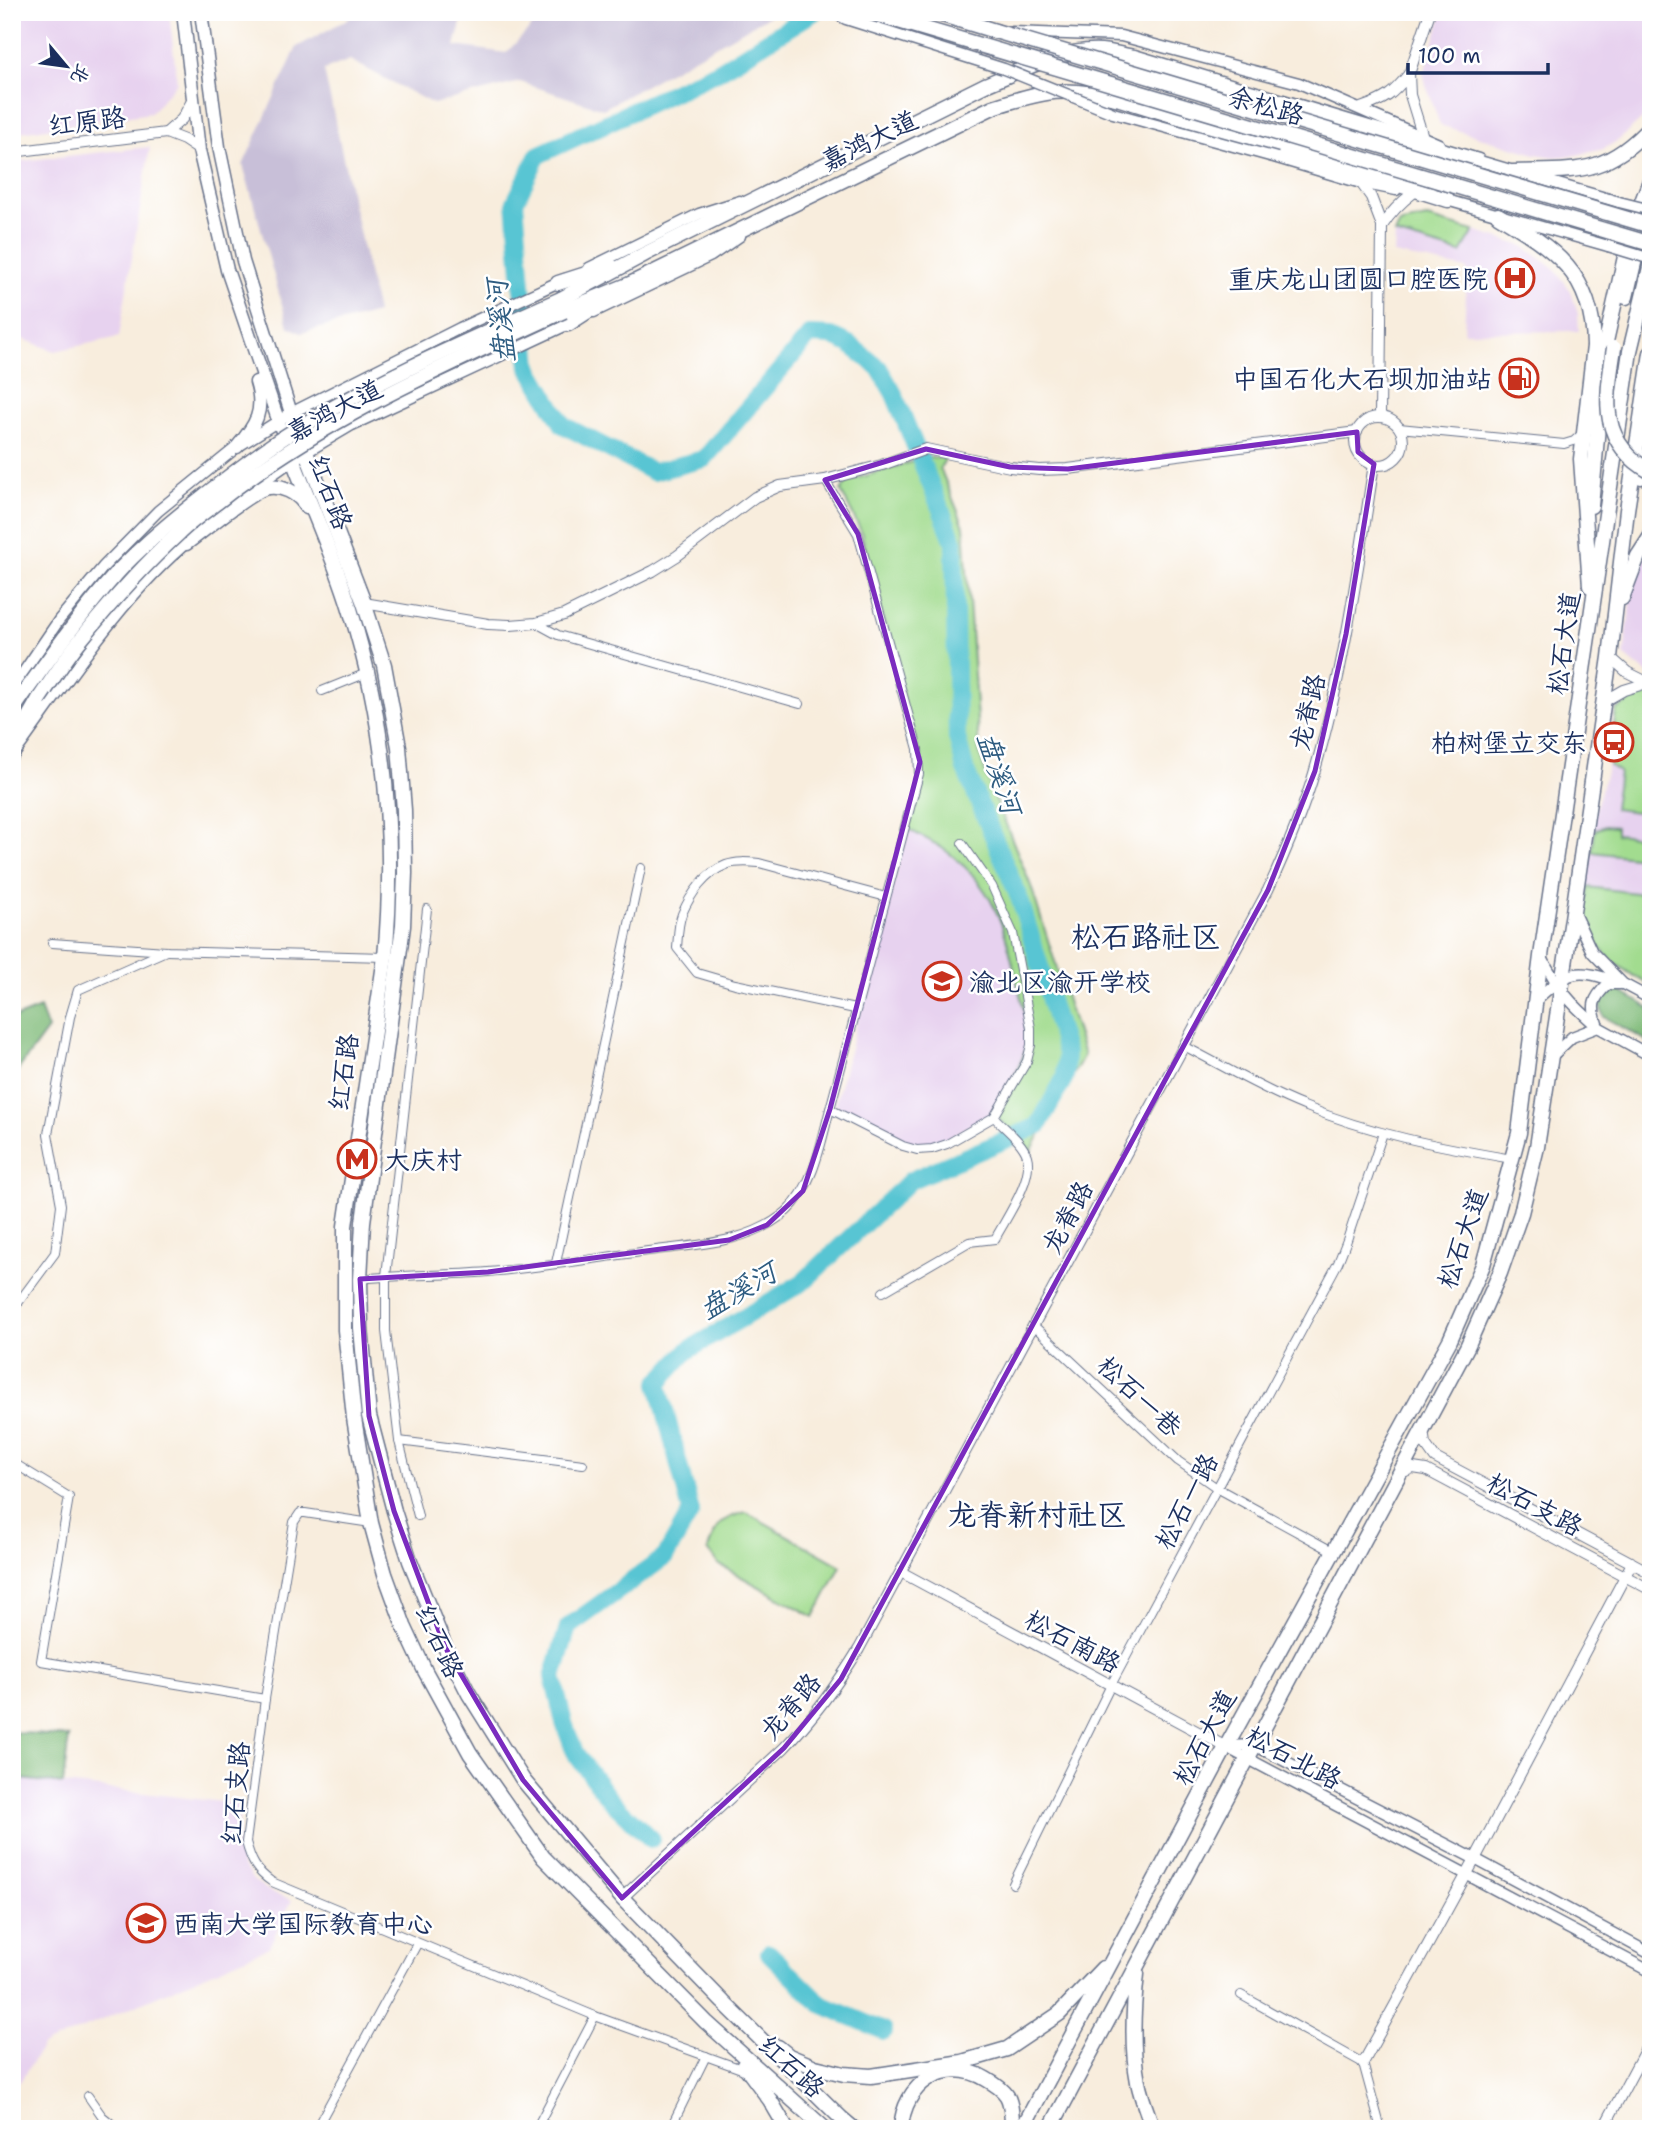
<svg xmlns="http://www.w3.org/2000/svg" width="1663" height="2141" font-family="'Shantell Sans','LXGW WenKai TC',sans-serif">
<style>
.built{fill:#e7d2ef}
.industrial{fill:#c8bfd8}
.green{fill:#a2dc8f;stroke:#5e8676;stroke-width:2}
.forest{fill:#81bc7a;stroke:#4e766c;stroke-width:2}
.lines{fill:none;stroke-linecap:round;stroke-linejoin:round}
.river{stroke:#59c5d3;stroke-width:18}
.minor-casing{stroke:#68728a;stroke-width:10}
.tertiary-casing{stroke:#68728a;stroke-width:12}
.secondary-casing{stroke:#68728a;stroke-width:13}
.primary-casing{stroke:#68728a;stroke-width:15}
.trunk-casing{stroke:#68728a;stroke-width:17}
.minor{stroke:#fff;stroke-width:8}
.tertiary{stroke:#fff;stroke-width:10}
.secondary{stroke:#fff;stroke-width:10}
.primary{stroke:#fff;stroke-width:12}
.trunk{stroke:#fff;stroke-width:14}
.secondary-bridge-casing{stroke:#68728a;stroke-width:13;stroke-linecap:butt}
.trunk-bridge-casing{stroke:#68728a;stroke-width:17;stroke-linecap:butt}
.secondary-bridge{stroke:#fff;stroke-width:10}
.trunk-bridge{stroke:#fff;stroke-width:14}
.marked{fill:none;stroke:#7b2cbf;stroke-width:5;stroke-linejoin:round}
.labels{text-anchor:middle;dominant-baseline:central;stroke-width:5;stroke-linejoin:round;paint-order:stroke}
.street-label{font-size:26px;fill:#1b2f5e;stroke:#fff}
.poi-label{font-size:26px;fill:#1b2f5e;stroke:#fff;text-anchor:end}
.water-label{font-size:28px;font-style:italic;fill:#2e5c81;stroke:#fff}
.quarter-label{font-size:30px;fill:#1b2f5e;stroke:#fff}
</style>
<rect width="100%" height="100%" fill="#fff"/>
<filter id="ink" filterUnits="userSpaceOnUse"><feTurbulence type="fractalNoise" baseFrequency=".0143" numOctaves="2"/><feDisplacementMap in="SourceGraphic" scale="14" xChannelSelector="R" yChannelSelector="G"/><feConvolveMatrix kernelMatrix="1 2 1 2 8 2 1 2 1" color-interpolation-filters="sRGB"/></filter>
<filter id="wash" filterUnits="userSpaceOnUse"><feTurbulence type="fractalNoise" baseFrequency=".00686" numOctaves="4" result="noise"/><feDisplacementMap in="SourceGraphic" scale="28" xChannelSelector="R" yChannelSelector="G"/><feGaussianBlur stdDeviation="1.57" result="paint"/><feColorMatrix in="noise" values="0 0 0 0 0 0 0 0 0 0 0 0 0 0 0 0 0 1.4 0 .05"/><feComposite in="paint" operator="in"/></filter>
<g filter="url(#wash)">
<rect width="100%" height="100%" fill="#f8eddd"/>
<g class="built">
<path d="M12,12H169L177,82L151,113L12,133Z"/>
<path d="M1443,12H1651V107L1641,120L1620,139L1604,149L1572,156L1554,157L1535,154L1440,125L1423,76Z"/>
<path d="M150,147L119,337L55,351L12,335V162Z"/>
<path d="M1474,231L1523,246L1554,268L1571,291L1578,314L1579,331L1464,332L1467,269L1394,254L1395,234L1461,253Z"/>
<path d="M1651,550V677L1624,655L1633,587L1644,560Z"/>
<path d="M1643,690L1651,691V943L1583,905L1596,808L1607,768L1614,710Z"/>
<path d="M908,829L944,850L973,874L986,890L1006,934L1027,1028V1044L1022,1060L992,1113L944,1140L930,1145L915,1144L905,1141L835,1105Z"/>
<path d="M12,1778L240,1804L237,1845L242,1865L253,1880L269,1891L292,1900L269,1947L42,2046L20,2082L12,2080Z"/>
</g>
<path class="industrial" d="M353,12H464L455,46L506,53L546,12H776L603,109L520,82L433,104L350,60L324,70L377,313L301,333L288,326L243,165L297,47L351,17Z"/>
<g class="green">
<path d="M1427,218L1474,231L1461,253L1395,234L1399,225L1402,223Z"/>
<path d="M928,457L946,458L940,468L964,526L979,750L986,775L1031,886L1084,1055L1031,1151L992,1113C1003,1092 1021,1070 1026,1046C1030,1026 1022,1003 1017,983C1005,926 994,886 945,850C934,842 920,836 908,829L922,776L861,531L841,491L848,481Z"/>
<path d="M1644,692L1651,693V782L1648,805L1651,808V859L1592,852L1595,830L1605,826L1616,827V834L1642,837L1645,813L1614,809L1619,772L1609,765L1616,710Z"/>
<path d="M1588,887L1651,895V986C1614,965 1589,949 1583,905L1586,906Z"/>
<path d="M746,1512L841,1566L814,1617L718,1564L708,1550C715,1526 720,1518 746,1512Z"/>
</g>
<g class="forest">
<path d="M1620,991L1651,1009V1043L1604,1017L1600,1006L1607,992Z"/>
<path d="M40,1008L48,1029L12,1078V1019Z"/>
<path d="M12,1732L69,1737L63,1784L12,1778Z"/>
</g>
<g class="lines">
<g class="river">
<path d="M651,1839L610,1800L575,1753L564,1723L553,1677L568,1627L665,1557L691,1512L658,1383L687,1351L803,1282L911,1180L1038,1126L1065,1077L1066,1053L1020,900L965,769L957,737L954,542L894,394L879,368L849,344L831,336L810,335L704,459L653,472L563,425L529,367L515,202L538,155L719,71L814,12"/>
<path d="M769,1953L821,2004L884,2031"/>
</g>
</g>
</g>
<g filter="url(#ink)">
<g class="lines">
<defs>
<g id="minor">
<path d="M1399,428L1564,444L1574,441L1584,432"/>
<path d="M536,623L558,635L800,704"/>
<path d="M322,691L367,673"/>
<path d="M52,943L166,951L385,957"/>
<path d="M855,1009L735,984L697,973L677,948C678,937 678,924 682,914C690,895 705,873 726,865C736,861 748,862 759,863L886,897"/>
<path d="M1184,1046C1223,1066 1263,1090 1304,1106C1371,1134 1442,1147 1512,1159"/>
<path d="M830,1109L903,1146L917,1150L932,1149L947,1144L994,1117L1027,1061L1031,1045V1028L1013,933L992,886L962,843"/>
<path d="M556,1263L641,868"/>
<path d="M360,1279C403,1274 445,1276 488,1272C539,1268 590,1259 641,1252C689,1245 749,1245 787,1211C814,1186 821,1143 830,1109L919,774L918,749L858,534L825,480"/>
<path d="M883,1292L969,1242L995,1239C1006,1218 1034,1179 1027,1156C1023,1142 1004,1128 994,1117"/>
<path d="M12,1311L55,1253L61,1205L48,1134L70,1017L78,990L166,951"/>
<path d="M1033,1325L1178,1461L1217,1488L1334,1552"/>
<path d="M399,1441L583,1464"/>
<path d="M12,1462L69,1497L41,1661L265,1699"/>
<path d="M418,1516L399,1441L386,1331V1276L427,909"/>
<path d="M371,1523L305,1513H300L294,1522L265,1699L246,1842C251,1861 256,1871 272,1882L595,2016L747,2071"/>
<path d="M1013,1884L1111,1685L1338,1263L1347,1240L1383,1133"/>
<path d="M1241,1995L1363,2063L1381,2129"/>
<path d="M88,2096L102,2116L118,2129"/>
<path d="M540,2122L553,2129"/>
<path d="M316,2129L417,1944"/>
<path d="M536,2129L595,2016"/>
<path d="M670,2129L706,2056"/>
</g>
<g id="tertiary">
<path d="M1409,74L1430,12"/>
<path d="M192,101L182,119L166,133L184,140L199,150"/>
<path d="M1361,108C1386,99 1392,95 1409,74L1410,95L1423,137"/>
<path d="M12,152L166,133"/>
<path d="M1361,183L1371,197L1382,226C1391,212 1400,203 1413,193"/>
<path d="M1380,417L1382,226"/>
<circle cx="1379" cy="441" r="24"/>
<path d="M364,603L488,624L510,625L536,623L564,615L653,571L677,556L755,497L780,486L825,480L882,465L926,449L1010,467L1039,470L1068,469L1357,432"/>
<path d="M1610,657L1627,672L1651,684"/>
<path d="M1603,702L1624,690L1647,683"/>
<path d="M1423,1430L1425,1444L1435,1458L1651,1573"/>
<path d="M1398,1474L1413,1468L1426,1470L1651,1590"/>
<path d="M901,1572L1226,1747"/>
<path d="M622,1898L784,1748C813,1718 837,1685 859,1649L1268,890C1286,851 1303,812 1315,770C1344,671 1358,567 1374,464"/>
<path d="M1363,2063L1475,1859L1632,1563"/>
<path d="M1603,2129L1651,2039"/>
</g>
<g id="secondary">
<path d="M1012,32L1121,36L1299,83L1439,144"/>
<path d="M1277,158L1361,183L1396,190"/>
<path d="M1473,159L1619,202"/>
<path d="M1443,199L1608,246"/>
<path d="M589,268L699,214L740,201"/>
<path d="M594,312L711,256L740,236"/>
<path d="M252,489L293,460L352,425L573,322"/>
<path d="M12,689L59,620L104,566L158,511L237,447L291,413L460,328L565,279"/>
<path d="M12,757C67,682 119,599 191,539"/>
<path d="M1574,913L1592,952L1623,984L1651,999"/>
<path d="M1541,956C1559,990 1569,1002 1598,1027"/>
<path d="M1536,1000C1569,969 1577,968 1620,983"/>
<path d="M1598,1027C1591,1006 1592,999 1608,984H1620"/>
<path d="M1551,1057L1572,1037L1598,1027L1651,1056"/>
<path d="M1229,1746L1254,1745L1475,1859L1651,1954"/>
<path d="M1226,1747L1651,1972"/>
</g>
<g id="primary">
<path d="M183,12L199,150L227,270L287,446"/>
<path d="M201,12L219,147L243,261L291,413"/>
<path d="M237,447C256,425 265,411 256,382"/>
</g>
<g id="trunk">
<path d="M933,12L995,31"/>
<path d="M1513,172C1576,170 1605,176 1651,126"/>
<path d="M1498,215C1554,249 1593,273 1594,346L1581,459L1590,586"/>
<path d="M558,283L611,266"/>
<path d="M1626,297L1641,233L1649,212"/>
<path d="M561,299L645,254L985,85C1022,70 1060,49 1101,51C1112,52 1123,55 1134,57L1478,161"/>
<path d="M564,311L630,284L993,107C1046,90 1065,86 1120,99L1448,200"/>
<path d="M568,324L599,304"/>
<path d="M291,413L364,603L384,665L399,747L404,810L405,873L403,926L363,1222L360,1279L361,1328L369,1416L394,1511L410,1561L445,1647L469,1694L523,1780L622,1898L723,2002L841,2118L854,2129"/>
<path d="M293,460C312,510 335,559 350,609C386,724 396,838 385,957L345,1226V1330L354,1418L371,1523L385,1574L404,1626L425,1671L470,1753L543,1857L706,2022L825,2129"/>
<path d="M1641,477L1651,449"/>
<path d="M1591,506L1605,346L1631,230L1651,178"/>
<path d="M186,543C207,528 242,497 264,488C280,483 299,493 307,507"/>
<path d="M1622,598L1638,556L1651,536"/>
<path d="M12,711L25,692"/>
<path d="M12,746L39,699"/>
<path d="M1137,1974C1133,2009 1131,2047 1138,2082C1141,2098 1148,2114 1153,2129"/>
<path d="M778,2047L789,2056L815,2067L844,2074L871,2076L962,2062L1007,2049L1059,2014L1103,1968"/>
<path d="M744,2065L770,2100L787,2129"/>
<path d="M901,2129C903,2084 945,2055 986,2079C993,2083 1003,2089 1007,2096C1012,2105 1012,2119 1012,2129"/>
<path d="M1022,2129L1226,1747L1450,1340L1483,1265L1519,1133L1541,956L1630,351L1651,263"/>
<path d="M1050,2129L1467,1347L1500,1273L1521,1213L1537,1147L1573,912L1610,657L1627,510L1651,353"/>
</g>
</defs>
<use href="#minor" class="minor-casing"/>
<use href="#tertiary" class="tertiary-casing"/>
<use href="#secondary" class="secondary-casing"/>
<use href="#primary" class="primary-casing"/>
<use href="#trunk" class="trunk-casing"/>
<use href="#minor" class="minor"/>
<use href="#tertiary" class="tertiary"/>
<use href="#secondary" class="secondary"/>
<use href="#primary" class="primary"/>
<use href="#trunk" class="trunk"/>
<defs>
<g id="secondary-bridge">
<path d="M833,12L846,19L1004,69L1113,113L1277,158"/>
<path d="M1619,202L1651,210"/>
<path d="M1608,246L1651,259"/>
</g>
<g id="trunk-bridge">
<path d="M868,12L1651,244"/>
<path d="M995,31L1651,226"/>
<path d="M1614,348C1606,400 1598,442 1651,472"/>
<path d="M25,692C54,652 83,611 116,574C142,545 173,520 204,496C231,475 260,452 289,434C375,380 469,340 561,299"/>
<path d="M39,699C53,679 66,657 82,638C112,601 144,565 179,533C190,522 204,512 216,503C320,420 444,366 564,311"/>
</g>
</defs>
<use href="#secondary-bridge" class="secondary-bridge-casing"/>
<use href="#trunk-bridge" class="trunk-bridge-casing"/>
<use href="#secondary-bridge" class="secondary-bridge"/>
<use href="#trunk-bridge" class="trunk-bridge"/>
</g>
</g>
<path class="marked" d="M1357,432L1358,452L1374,464L1346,634L1315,771L1268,890L841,1679L784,1748L622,1898L523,1780L445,1647L394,1511L369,1416L360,1279L488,1272L729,1240L767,1225L803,1191L830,1109L920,762L858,534L825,480L926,449L1010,467L1068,469Z"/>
<defs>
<symbol id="hospital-ring" viewBox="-11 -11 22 22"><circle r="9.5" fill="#fff" stroke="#c8321e" stroke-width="1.5"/><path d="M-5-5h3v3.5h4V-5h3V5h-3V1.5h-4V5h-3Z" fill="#c8321e"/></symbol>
<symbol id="fuel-ring" viewBox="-11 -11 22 22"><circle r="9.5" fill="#fff" stroke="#c8321e" stroke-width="1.5"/><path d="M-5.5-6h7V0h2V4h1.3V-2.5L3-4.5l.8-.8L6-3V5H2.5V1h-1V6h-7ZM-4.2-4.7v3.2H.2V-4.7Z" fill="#c8321e"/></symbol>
<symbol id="bus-ring" viewBox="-11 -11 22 22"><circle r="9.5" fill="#fff" stroke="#c8321e" stroke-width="1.5"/><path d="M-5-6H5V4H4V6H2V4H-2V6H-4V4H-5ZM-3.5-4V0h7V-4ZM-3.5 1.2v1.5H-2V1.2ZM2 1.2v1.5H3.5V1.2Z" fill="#c8321e"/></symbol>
<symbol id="school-ring" viewBox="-11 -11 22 22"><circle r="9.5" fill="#fff" stroke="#c8321e" stroke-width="1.5"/><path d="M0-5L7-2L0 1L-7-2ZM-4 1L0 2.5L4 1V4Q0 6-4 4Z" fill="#c8321e"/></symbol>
<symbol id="metro-ring" viewBox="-11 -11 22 22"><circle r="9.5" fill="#fff" stroke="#c8321e" stroke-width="1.5"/><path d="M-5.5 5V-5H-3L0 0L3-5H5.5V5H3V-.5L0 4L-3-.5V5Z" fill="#c8321e"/></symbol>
</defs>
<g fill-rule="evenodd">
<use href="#hospital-ring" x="1493" y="256" width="44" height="44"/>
<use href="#fuel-ring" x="1497" y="356" width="44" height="44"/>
<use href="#bus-ring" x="1592" y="720" width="44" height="44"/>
<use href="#school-ring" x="920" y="959" width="44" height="44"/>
<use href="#metro-ring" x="335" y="1137" width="44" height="44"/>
<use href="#school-ring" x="124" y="1901" width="44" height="44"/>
</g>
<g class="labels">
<g class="street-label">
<text transform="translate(1266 105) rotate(16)">余松路</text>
<text transform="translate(87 121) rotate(-7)">红原路</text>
<text transform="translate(869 140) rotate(-26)">嘉鸿大道</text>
<text transform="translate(334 410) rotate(-28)">嘉鸿大道</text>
<text transform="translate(331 492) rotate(69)">红石路</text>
<text transform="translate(1563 643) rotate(-82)">松石大道</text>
<text transform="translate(1307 712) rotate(-77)">龙脊路</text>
<text transform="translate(343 1072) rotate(-82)">红石路</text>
<text transform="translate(1067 1217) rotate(-62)">龙脊路</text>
<text transform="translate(1462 1238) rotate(-71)">松石大道</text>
<text transform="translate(1140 1396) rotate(43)">松石一巷</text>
<text transform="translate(1186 1501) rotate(-62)">松石一路</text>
<text transform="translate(1535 1504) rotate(28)">松石支路</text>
<text transform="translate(440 1641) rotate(65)">红石路</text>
<text transform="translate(1073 1641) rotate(28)">松石南路</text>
<text transform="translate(790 1706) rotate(-50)">龙脊路</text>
<text transform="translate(1204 1737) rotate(-62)">松石大道</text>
<text transform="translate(1294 1757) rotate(28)">松石北路</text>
<text transform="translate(235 1793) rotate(-85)">红石支路</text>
<text transform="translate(792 2066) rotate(42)">红石路</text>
</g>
<g class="poi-label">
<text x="1488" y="278">重庆龙山团圆口腔医院</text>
<text x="1492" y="378">中国石化大石坝加油站</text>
<text x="1587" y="742">柏树堡立交东</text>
<text x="969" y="981" text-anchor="start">渝北区渝开学校</text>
<text x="384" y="1159" text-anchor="start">大庆村</text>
<text x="173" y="1923" text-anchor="start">西南大学国际教育中心</text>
</g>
<g class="water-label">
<text transform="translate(500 321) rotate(-96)">盘溪河</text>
<text transform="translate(1000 773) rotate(72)">盘溪河</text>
<text transform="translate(738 1290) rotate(-30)">盘溪河</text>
</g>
<g class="quarter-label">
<text x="1146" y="936">松石路社区</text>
<text x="1037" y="1514">龙脊新村社区</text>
</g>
</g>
<rect width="1663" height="2141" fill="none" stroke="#fff" stroke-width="42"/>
<g transform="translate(66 66) rotate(119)" stroke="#ffffff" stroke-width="5" paint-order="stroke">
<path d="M0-5L12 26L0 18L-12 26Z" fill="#1b2f5e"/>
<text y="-10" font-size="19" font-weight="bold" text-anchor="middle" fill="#1b2f5e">北</text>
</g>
<path d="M1408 63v10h140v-10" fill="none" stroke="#1b2f5e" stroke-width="3.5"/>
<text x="1418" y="63" font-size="21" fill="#1b2f5e" stroke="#ffffff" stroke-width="5" paint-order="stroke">100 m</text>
</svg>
